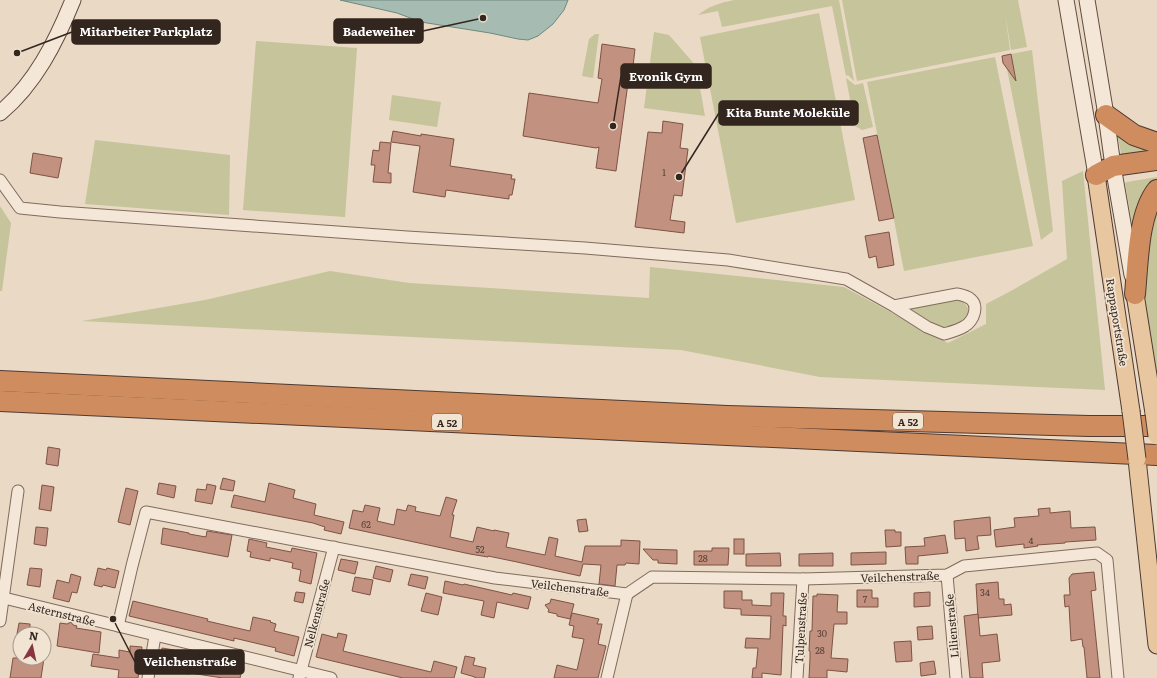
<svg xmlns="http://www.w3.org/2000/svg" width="1157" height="678" font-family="Literata,serif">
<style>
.green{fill:#c5c49a}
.water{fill:#a6bcb2;stroke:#6e897e}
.building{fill:#c3917f;stroke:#7e5345}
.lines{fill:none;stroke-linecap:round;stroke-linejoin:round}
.street-casing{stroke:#816b5d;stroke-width:13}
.secondary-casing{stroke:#634c40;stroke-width:17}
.primary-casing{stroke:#503a31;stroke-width:19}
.highway-casing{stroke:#503a31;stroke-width:22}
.street{stroke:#f4e7d7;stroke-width:11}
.secondary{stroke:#f4e7d7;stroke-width:15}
.primary{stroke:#e8c7a0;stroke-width:17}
.highway{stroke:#cf8d5f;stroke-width:20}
.primary-bridge-casing{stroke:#503a31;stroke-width:19;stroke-linecap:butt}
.primary-bridge{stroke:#e8c7a0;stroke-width:17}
.labels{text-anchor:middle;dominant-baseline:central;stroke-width:3.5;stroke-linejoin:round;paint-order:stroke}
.number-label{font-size:9px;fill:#574137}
.shield{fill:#f1e4d3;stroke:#6c5f55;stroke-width:1}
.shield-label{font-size:10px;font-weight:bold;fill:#33261f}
.street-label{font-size:11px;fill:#33261f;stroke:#f1e4d3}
.leader{fill:none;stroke:#33261f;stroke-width:1.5}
.callout-dot{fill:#33261f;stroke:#f1e4d3;stroke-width:1.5}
.callout{fill:#33261f;stroke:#33261f;stroke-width:1.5}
.callout-label{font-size:12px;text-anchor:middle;font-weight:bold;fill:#fff}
</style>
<rect width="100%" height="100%" fill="#e9d9c5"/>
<g class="green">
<path d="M734,0H839L854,81L848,75L846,76L832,6L722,27L718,11L698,15C709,6 720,3 734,0Z"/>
<path d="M842,0H1018L1027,47L1011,50L1005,12L1010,50L857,81Z"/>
<path d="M819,13L855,200L736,223L700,37Z"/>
<path d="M654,32L669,35L696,66L705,116L644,108Z"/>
<path d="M595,34H599L593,78L582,76L589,39Z"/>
<path d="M256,41L357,48L345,217L243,210Z"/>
<path d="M1032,50L1053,231L1041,240L1007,69L1013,68L1011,54Z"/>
<path d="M995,57L1033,246L904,271L867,82Z"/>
<path d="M846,78L855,85L863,83L873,127L862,130L855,126Z"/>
<path d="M392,95L441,102L437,127L389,120Z"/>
<path d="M1117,133L1157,155L1122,158Z"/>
<path d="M95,140L230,155L229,215L85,204Z"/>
<path d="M1083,171L1105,390L820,377L681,350L82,321L205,300L330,271L409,283L649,298L650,267L844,287L948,343L986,324V304L1009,292L1067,259L1062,181Z"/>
<path d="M1157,177V181L1133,229L1125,183L1127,182Z"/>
<path d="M0,206L11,223L2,291H0Z"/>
<path d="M1157,211V379L1145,299V245L1150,226Z"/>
<path d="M954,299C963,301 967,303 969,312L966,318L960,322L949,328H941L932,324L907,308Z"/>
</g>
<path class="water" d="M340,0H568L564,10L553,24L538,36L528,40L518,39L490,33L421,22L397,13Z"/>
<g class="building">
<path d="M602,44L635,49L631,83H628L616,171L596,168L599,147L596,148L523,136L529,93L598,103L602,79L598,78Z"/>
<path d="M1011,54L1016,81L1003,63L1002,56Z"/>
<path d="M663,121L683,124L680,148L688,149L682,196L674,195L670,220L685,222L684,233L635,227L648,132L662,133Z"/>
<path d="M393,131L421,136V134L454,139L450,166L512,175L511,179H515L512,195H509V199L446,190L445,197L413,192L420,146L391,142Z"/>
<path d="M877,135L894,218L879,221L863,138Z"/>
<path d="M380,142L391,143L388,173H391V183L373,182L375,165H371L373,150L379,151Z"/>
<path d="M33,153L62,158L58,178L30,173Z"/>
<path d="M889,232L894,265L878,268L876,256L869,258L865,236Z"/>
<path d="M48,447L60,449L58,466L46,464Z"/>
<path d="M223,478L235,481L233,491L220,489Z"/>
<path d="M159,483L176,486L174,498L157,494Z"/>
<path d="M269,483L295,490L293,498L316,504L314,515L344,522L341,534L324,530L325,527L313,523L231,507L234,495L265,502Z"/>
<path d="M207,484L216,486L212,504L195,501L197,489L206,490Z"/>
<path d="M42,485L54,487L51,511L39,509Z"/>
<path d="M126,488L138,491L130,525L118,522Z"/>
<path d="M446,497L457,500L452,515H454L450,537L473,542L477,527L494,531V530L509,533L506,547L545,555L549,537L558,539L555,556L582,562L585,546H621V540L640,541L639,564L626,563L625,565H617L615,586L599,584L601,565L583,564L580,576L517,562L488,556V557L470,554L349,528L353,510L363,512L365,505L380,508L377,521L394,525L397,509L406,511L408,505L416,507L415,511L440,516Z"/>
<path d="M1050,508V513L1070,511L1071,528L1095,527L1096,540L1065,542V543L1037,545L1038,546L1024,548V544L996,547L994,530L1015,527L1014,518L1039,516L1038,509Z"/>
<path d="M990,517L991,535L977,536L979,549L966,551L965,538L955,539L954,521Z"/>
<path d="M586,519L588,531L579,532L577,520Z"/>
<path d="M36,527L48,528L46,546L34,544Z"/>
<path d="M163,528L189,533V534L206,537L207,531L232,535L228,557L161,544Z"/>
<path d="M885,530H895V532H901V546L886,547Z"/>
<path d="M945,535L948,553L918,556V564H906L905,547L925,546L924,538Z"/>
<path d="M249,539L267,543L266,547L291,552L292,548L317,553L311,584L299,581L301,570L292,568L293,563L270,558V561L250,557L251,552L247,551Z"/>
<rect x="734" y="539" width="10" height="15"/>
<path d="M712,548H729L728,565H694V551H712Z"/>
<path d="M643,549L677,550V564L658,563V560H653Z"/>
<path d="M886,552V564L851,565V553Z"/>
<path d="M780,553L781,566H746V554Z"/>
<path d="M833,553V566H799V554Z"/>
<path d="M341,559L358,562L355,574L338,570Z"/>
<path d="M376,566L393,570L390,582L373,578Z"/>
<path d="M30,568L42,569L40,587L27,585Z"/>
<path d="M98,568L106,570L107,568L119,571L115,588L103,585L102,587L94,585Z"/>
<path d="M1094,572L1096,590L1091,591L1100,678H1087L1084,647H1083L1082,639L1071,641L1069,606L1065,607L1064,595H1070L1069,578L1072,574Z"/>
<path d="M71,574L81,577L77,593L72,592L69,602L53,598L57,580L69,583Z"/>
<path d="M411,574L428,577L425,589L408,585Z"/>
<path d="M355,577L373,580L370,595L352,591Z"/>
<path d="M445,581L463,585L464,584L512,595L513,593L531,597L528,609L497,602L494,618L481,615L484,601L443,593Z"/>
<path d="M998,582L999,599H1004V605L1011,604L1012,615L978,618L976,584Z"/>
<path d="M857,590H872V598H878V607H857Z"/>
<path d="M724,591H742V600H752V605L771,606V593H784L783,616H786V626L783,625L781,675L762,673V678H752L753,668H756L758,648H745L746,638L770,639L771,616L741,615V609L724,608Z"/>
<path d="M296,592L305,593L303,603L294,601Z"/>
<path d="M930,592V606L914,607V593Z"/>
<path d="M426,593L442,597L438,615L421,611Z"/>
<path d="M817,594L838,595L837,612H847V624H834L831,658L848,659L847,672L827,670V678H809L810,658V651H809L810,631H812L813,596H817Z"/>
<path d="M551,599L574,604L570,619L557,616V614L548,612L549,610L545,605L550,603Z"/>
<path d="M133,601L208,619L207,621L250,631L253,617L271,621L270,622L276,624L274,631L299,637L294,656L275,651L276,648L234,638V641L129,616Z"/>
<path d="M572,613L599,619L597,624H602L598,644L606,646L598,678H554L557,665L577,670L584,639L572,637L574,626L569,625Z"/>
<path d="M978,614L980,636L997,634L1000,661L982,663L983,678H970L964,616Z"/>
<path d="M71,622L73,625L77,626L76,628L101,632L99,653L57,646L60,623L67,624Z"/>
<path d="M19,623L30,624V634H17Z"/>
<path d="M932,626L933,639L918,640L917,627Z"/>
<path d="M338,633L347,635L343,651L431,672L434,661L457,667L454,678H403L316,657L322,634L337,638Z"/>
<path d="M911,641L912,661L896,662L894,642Z"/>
<path d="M130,646L142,647L138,678H118L119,670L91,666L93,654L119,658V650L130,652Z"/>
<path d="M162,648L174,650V652L216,658V661L243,666L240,678H223L190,673L189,674L159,670Z"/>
<path d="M465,656L475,658L473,665L486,668L484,678H475V677L461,673Z"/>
<path d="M13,658H44L41,678H10Z"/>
<path d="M934,661L936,674L921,676L920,663Z"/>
</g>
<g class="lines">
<defs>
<g id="street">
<path d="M0,180L20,208L60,212L407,237L585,248L728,260L846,279L894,306L927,327L944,334C951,332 959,330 965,326C969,324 973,318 974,314C978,300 968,296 957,294L894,306"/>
<path d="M947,575L956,678"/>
<path d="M0,596L4,598L331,678"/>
<path d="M0,621L18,491"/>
<path d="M118,626L132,566L146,512L495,578L627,594L652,577L803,579L947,575L964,566L1097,553L1107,560L1118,678"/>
<path d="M148,678L155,636"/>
<path d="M299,678L334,547"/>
<path d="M607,678L627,594"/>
<path d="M797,678L803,579"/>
</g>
<g id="secondary">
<path d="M1066,0L1096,175"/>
<path d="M1087,0L1106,115L1113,166L1132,275"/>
<path d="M0,113C35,84 56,42 73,0"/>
</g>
<g id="primary">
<path d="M1096,175L1131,411"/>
<path d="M1135,294L1154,413"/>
<path d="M1137,459L1157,645"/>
</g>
<g id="highway">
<path d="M1106,115L1134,135L1157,143"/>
<path d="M1096,175L1113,166L1157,160"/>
<path d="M1135,294C1138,263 1138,214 1157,190"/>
<path d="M0,381L727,416L1089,426H1157"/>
<path d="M0,401L1157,455"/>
</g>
</defs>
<use href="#street" class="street-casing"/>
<use href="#secondary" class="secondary-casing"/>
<use href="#primary" class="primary-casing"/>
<use href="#highway" class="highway-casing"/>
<use href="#street" class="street"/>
<use href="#secondary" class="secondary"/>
<use href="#primary" class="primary"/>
<use href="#highway" class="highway"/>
<defs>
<g id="primary-bridge">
<path d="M1131,411L1137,459"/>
<path d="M1154,413L1157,436"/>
</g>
</defs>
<use href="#primary-bridge" class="primary-bridge-casing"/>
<use href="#primary-bridge" class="primary-bridge"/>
</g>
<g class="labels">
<g class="number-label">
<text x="664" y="172">1</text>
<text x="366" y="524">62</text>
<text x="1031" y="540">4</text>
<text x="480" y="549">52</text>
<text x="703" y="558">28</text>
<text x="985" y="592">34</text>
<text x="865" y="599">7</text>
<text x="822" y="633">30</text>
<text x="820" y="650">28</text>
</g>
<g class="shield">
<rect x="893" y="413" width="30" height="16" rx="3"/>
<rect x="432" y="414" width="30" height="16" rx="3"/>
</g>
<g class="shield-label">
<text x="908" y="421">A 52</text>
<text x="447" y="422">A 52</text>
</g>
<g class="street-label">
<text transform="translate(1118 322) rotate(81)">Rappaportstraße</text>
<text transform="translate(900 576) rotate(-2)">Veilchenstraße</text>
<text transform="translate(570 587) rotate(7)">Veilchenstraße</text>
<text transform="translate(62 613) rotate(14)">Asternstraße</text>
<text transform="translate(316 613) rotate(-75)">Nelkenstraße</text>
<text transform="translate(951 626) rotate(-95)">Lilienstraße</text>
<text transform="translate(800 628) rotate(-87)">Tulpenstraße</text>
</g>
</g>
<path class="leader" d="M483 18L423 31M17 53L72 32M613 126L621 76M679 177L719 113M113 619L135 662"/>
<g class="callout-dot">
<circle cx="483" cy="18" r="4"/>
<circle cx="17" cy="53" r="4"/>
<circle cx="613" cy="126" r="4"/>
<circle cx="679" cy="177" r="4"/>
<circle cx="113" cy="619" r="4"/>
</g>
<g class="callout">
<rect x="334" y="19" width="89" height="24" rx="4"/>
<rect x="72" y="20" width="148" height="24" rx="4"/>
<rect x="621" y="64" width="90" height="24" rx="4"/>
<rect x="719" y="101" width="139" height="24" rx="4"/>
<rect x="135" y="650" width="109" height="24" rx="4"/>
</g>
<g class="callout-label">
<text x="379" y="36">Badeweiher</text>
<text x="146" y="36">Mitarbeiter Parkplatz</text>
<text x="666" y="81">Evonik Gym</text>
<text x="788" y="117">Kita Bunte Moleküle</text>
<text x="190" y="666">Veilchenstraße</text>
</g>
<g transform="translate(32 646) rotate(9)"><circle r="19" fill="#f1e4d3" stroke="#a5988b"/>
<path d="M0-3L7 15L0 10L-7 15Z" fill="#893441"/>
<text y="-6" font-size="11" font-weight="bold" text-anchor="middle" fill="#33261f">N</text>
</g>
</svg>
